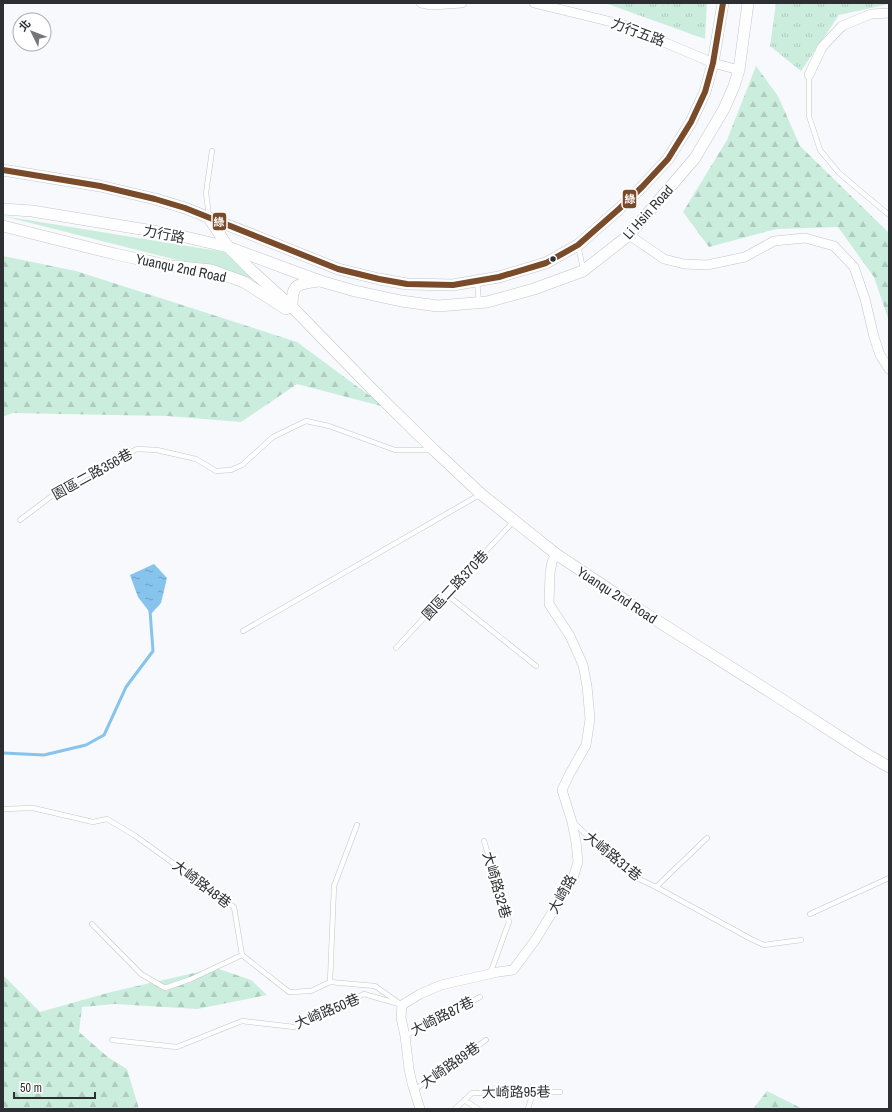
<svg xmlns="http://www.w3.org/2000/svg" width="892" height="1112" font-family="'Archivo Narrow','Noto Sans TC',sans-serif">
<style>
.grass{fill:#cbeddd}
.forest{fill:url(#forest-firs)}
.park{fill:url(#park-tufts)}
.water{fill:url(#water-ripples)}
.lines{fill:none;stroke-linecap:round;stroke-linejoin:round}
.stream{stroke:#86c3ed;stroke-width:3}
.service-casing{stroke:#c4c6c9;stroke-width:5.5}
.minor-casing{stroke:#c4c6c9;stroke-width:10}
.tertiary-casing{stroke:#c4c6c9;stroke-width:12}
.path{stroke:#dadadc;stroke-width:2;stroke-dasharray:2 3;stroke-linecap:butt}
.service{stroke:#fefeff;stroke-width:4.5}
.minor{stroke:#fefeff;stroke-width:9}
.tertiary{stroke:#fefeff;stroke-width:11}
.bus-1-casing{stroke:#fff;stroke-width:9}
.bus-1{stroke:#7a4b2a;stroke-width:6}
.bus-dot{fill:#2d2f33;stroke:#fff;stroke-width:1.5}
.labels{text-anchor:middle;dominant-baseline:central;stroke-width:4;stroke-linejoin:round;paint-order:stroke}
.street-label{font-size:14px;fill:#2d2f33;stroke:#fff}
.line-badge{stroke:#fff;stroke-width:1.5}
.badge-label{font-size:11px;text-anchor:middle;font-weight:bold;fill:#fff}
</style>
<defs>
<pattern id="forest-firs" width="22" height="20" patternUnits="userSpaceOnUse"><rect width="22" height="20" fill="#cbeddd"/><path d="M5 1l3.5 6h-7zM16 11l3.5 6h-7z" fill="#afccbe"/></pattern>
<pattern id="park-tufts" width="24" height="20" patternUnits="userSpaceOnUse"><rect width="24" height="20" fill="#cbeddd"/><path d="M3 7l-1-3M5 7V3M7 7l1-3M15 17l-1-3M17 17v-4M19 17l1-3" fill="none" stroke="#afccbe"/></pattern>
<pattern id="water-ripples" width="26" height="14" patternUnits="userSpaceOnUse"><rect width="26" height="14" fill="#86c3ed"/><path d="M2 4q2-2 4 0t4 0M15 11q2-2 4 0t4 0" fill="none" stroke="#6e9fc1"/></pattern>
</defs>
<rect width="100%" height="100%" fill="#f7f9fc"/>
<path class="grass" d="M3,216L224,252L256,280Z"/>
<g class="forest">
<path d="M756,66L778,96L800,146L889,233V321L874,277L838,227L776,229L709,247L683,212L727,140Z"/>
<path d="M3,256L76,271L297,342L385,407L297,384L241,422L167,416L12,413L3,417Z"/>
<path d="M216,968L251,980L267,995L197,1009L115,1004L82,1007L79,1032L109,1058L127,1069L139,1109H3V975L40,1012L111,992Z"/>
<path d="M767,1091L803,1109H753Z"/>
</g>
<g class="park">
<path d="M605,3H707L705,39Z"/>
<path d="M776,3H889V4L839,15L801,71L770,46Z"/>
</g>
<path class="water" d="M154,564L167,578L161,603L151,614L138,597L130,575Z"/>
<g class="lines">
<path class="stream" d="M3,753L44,755L86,745L104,735L126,687L153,651L150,611"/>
<defs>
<g id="service">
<path d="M809,75V116L820,150L839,173L889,215"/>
<path d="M209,216L206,193L212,151"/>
<path d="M578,245L583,269"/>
<path d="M477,281L479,303"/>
<path d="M20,520L57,492L108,463L137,449L157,450L196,459L216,471L231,470L242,465L273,437L306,421L329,426L395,450H432"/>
<path d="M446,594L536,666"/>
<path d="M243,631L481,494"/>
<path d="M396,648L514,521"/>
<path d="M3,809L33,808L93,822L107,819L134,835L234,907L242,955L289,992L311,991L330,982L375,986L402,1005"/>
<path d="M574,823L611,857L637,878L656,887L707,838"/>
<path d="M484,841L509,922L490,974"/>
<path d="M656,887L751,939L764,945L801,940"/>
<path d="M810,914L889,878"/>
<path d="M92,924L141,974L165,988L191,979L242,955"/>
<path d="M330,982L334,886L357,825"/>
<path d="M405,1036L480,997"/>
<path d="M112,1040L177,1047L242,1021L294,1027L364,994L399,1004"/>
<path d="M414,1090L486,1040"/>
<path d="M464,1100L478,1109"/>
<path d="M455,1109L472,1093L560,1092"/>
<path d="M528,1109L533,1092"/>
</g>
<g id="minor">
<path d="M421,3L432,5L462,3"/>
<path d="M534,3L624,25L713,63L739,70"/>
<path d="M809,75L822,47L842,26L871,14L889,13"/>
<path d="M629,235L664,259L684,264L707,265L745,257L774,241L805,238L834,246L854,267L865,299L874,337L880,355L889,369"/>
<path d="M420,1109L412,1083L409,1069L405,1036L401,1018L402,1005L420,994L441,985L498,972L513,970L536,939L558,903L573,878L578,862L576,842L572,822L562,790L569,775L586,745L590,719L587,686L583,665L570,636L549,604L550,573L552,562L556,554"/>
</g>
<g id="tertiary">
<path d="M3,170L100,186L155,199L185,208L338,269L379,279L407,284L453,285L499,277L546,263L578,245L619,209L642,187L668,159L691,122L705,92L713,63L723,3"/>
<path d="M3,209L32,211L177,235L228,247L320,281L355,291L401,301L438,306L487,302L534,289L583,271L629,235L695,158L724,109L734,86L739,70L748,3"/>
<path d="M209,218L228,247L251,270L292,307L371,388L434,450L481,494L556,554L637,608L775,695L868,755L889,767"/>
<path d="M3,226L115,254L171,266L211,270L244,282L286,309"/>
<path d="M292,307C292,284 296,284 318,281"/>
</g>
</defs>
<use href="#service" class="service-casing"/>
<use href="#minor" class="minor-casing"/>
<use href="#tertiary" class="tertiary-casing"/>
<path class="path" d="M658,3L665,6L675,3"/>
<use href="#service" class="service"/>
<use href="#minor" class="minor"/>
<use href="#tertiary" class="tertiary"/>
<defs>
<path id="bus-1" d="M3,170L100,186L155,199L185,208L338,269L379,279L407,284L453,285L499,277L546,263L578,245L619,209L642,187L668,159L691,122L705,92L713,63L723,3"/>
</defs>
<use href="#bus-1" class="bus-1-casing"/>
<use href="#bus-1" class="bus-1"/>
</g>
<circle class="bus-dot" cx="553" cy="259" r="3.5"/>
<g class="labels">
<g class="street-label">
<text transform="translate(638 32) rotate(20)">力行五路</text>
<text transform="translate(648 212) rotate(-48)">Li Hsin Road</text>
<text transform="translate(164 234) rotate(11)">力行路</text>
<text transform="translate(181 268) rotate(12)">Yuanqu 2nd Road</text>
<text transform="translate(92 474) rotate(-29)">園區二路356巷</text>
<text transform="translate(455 585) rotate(-47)">園區二路370巷</text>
<text transform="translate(617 595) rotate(33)">Yuanqu 2nd Road</text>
<text transform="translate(613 856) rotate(39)">大崎路31巷</text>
<text transform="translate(202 884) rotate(37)">大崎路48巷</text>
<text transform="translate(497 885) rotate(74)">大崎路32巷</text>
<text transform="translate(562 894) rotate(-61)">大崎路</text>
<text transform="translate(327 1011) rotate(-23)">大崎路50巷</text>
<text transform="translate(442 1016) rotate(-27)">大崎路87巷</text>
<text transform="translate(450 1065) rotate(-35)">大崎路89巷</text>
<text transform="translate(516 1092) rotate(-1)">大崎路95巷</text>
</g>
</g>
<g class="line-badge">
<rect x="622" y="189" width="15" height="20" rx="4" fill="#7a4b2a"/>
<rect x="212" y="212" width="15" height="19" rx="4" fill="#7a4b2a"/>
</g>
<g class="badge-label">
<text x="630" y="203">綠</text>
<text x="219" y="226">綠</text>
</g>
<rect width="892" height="1112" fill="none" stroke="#2d2f33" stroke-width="8"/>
<g transform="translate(32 32) rotate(313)"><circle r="19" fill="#ffffff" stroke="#abacad"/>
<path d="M0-3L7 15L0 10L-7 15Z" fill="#747679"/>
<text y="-6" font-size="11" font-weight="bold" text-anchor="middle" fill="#2d2f33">北</text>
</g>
<path d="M14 1092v6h81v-6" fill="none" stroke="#2d2f33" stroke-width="2"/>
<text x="20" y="1092" font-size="12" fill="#2d2f33" stroke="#ffffff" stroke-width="3" paint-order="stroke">50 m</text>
</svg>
